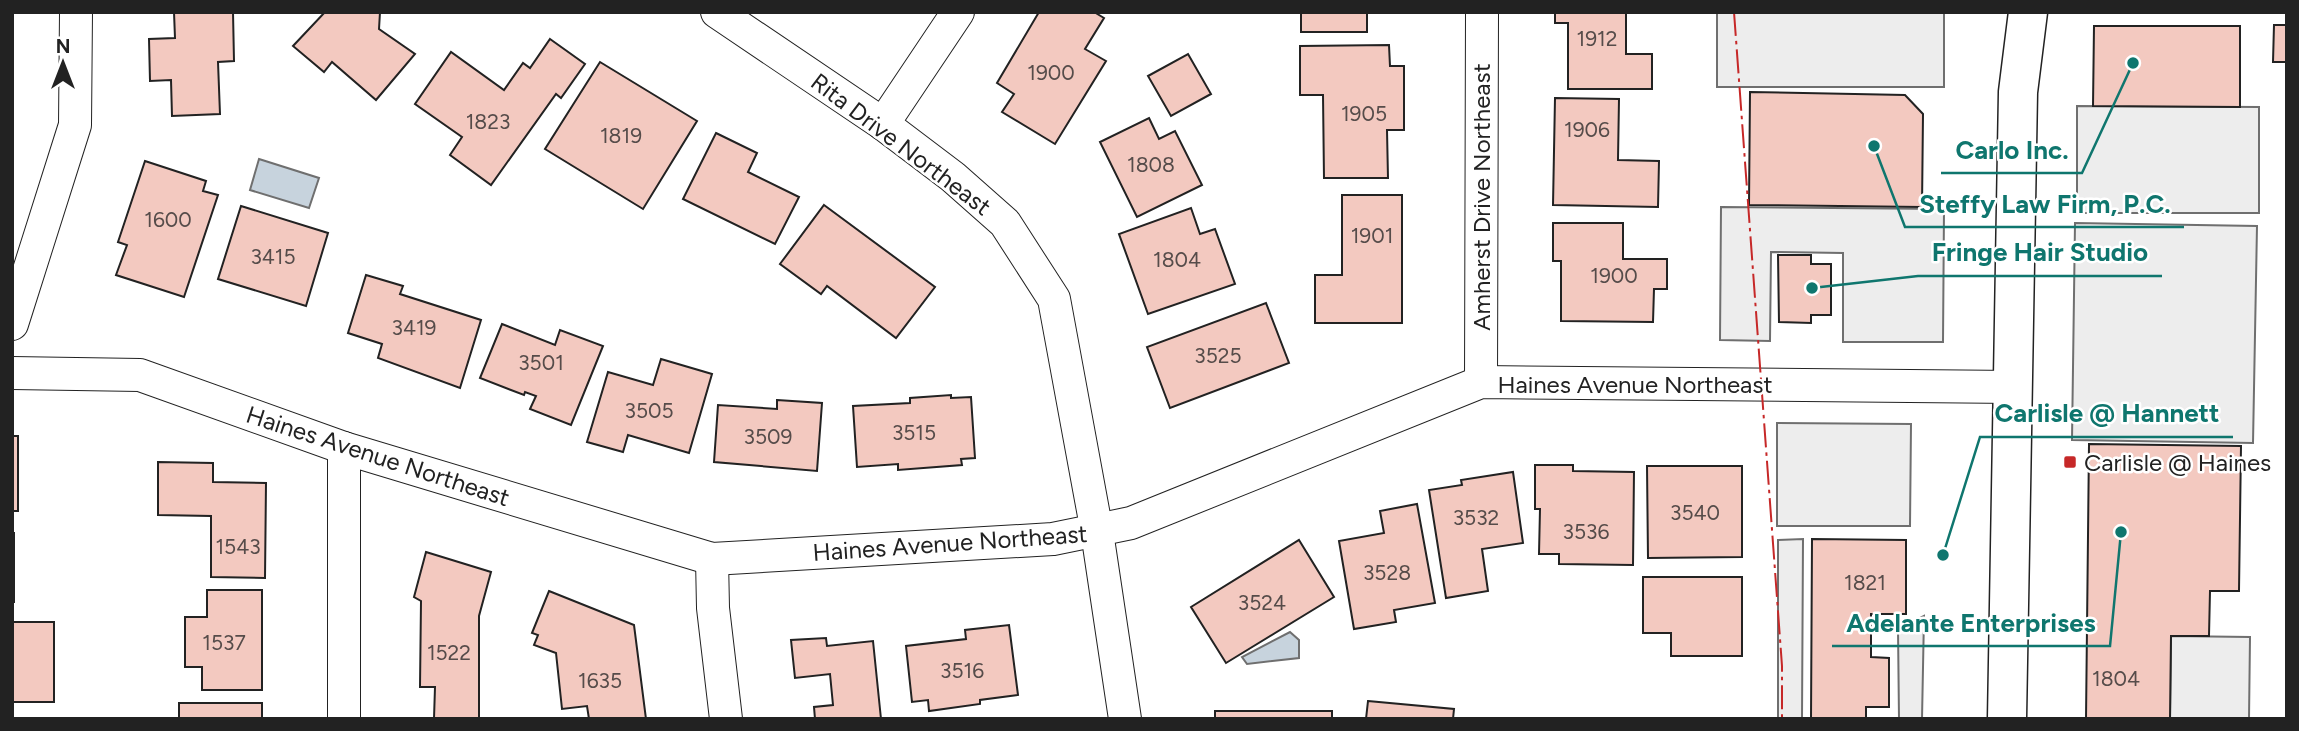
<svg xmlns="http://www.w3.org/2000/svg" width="2299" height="731" font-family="Figtree,sans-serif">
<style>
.parking{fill:#ededed;stroke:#6f6f6f;stroke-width:2}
.water{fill:#c7d3dd;stroke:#6f6f6f;stroke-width:2}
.building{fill:#f3c9c0;stroke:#222;stroke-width:2}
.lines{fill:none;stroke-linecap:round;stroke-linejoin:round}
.minor-casing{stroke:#222;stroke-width:34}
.secondary-casing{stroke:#222;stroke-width:41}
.minor{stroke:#fff;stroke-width:32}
.secondary{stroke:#fff;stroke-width:38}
.power{stroke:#c62828;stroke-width:2;stroke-dasharray:24 5 3.5 5;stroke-linecap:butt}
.poi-dot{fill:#c62828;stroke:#fff;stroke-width:2.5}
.labels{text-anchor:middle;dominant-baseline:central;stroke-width:5;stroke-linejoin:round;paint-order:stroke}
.number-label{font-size:21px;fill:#564c4a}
.street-label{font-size:24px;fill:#222;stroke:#fff}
.poi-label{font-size:24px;fill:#222;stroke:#fff;text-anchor:start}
.leader{fill:none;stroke:#0f766e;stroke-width:2.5}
.callout-dot{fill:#0f766e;stroke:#fff;stroke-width:2.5}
.callout-label{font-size:26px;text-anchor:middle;font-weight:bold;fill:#0f766e;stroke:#fff;stroke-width:5;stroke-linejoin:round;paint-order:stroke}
</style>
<rect width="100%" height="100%" fill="#fff"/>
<g class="parking">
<rect x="1717" y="12" width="227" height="75"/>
<path d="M2077,106L2259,107V213H2077Z"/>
<path d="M1721,207L1944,209L1943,342H1843V253L1771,252L1770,341L1720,340Z"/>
<path d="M2075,223L2257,226L2253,443L2072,440Z"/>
<path d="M1777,423L1911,424L1910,526H1777Z"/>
<path d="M1803,539L1802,719H1778V540Z"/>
<path d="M1924,616L1922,719H1899L1898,629Z"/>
<path d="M2171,636L2250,637L2249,719H2170Z"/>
</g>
<g class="water">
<path d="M259,159L319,178L309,208L250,190Z"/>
<path d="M1290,632L1299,640V658L1247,664L1242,657Z"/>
</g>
<g class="building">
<path d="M174,12H233L234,61L218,62L220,114L172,116L171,80L150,81L149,39L175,38Z"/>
<path d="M325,12H380L379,29L415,54L376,100L332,62L324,72L293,46Z"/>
<path d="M1039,12H1094L1104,18L1085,49L1106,61L1055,144L1002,112L1014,94L997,83Z"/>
<rect x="1301" y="12" width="66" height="20"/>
<path d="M1555,12H1626V54H1652V89H1568V23H1555Z"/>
<path d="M2274,25H2287V62H2273Z"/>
<path d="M2094,26H2240V107L2093,106Z"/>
<path d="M550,39L585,64L561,98L556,94L491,185L450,155L462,137L415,104L451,52L504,90L523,63L530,68Z"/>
<path d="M1389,45L1390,66H1404V130H1387L1388,178H1324L1323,95H1300V46Z"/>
<path d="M1188,54L1211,94L1171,116L1148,76Z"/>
<path d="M600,62L697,121L643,209L545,149Z"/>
<path d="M1750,92L1905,95L1923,114L1922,207L1749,205Z"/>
<path d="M1555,98L1619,99L1618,160L1659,161L1658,207L1553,205Z"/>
<path d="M1149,118L1159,139L1175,131L1202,185L1137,217L1100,142Z"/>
<path d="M716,133L757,153L748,172L799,197L775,244L683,199Z"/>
<path d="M145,161L206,181L203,191L218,195L184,297L116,275L127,245L118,242Z"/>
<path d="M1342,195H1402V323H1315V275H1342Z"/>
<path d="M824,205L935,287L896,338L827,286L821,294L780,264Z"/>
<path d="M241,206L328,233L306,306L218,279Z"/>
<path d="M1191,208L1200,234L1215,229L1235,284L1148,314L1119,234Z"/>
<path d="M1553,223H1623V259H1667V289H1654L1653,322L1561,321V261H1553Z"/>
<path d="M1778,255H1811V264H1831V315H1811V323L1779,322Z"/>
<path d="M366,275L403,286L400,294L481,320L460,388L378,358L382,344L348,333Z"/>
<path d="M1266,303L1289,363L1170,408L1147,347Z"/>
<path d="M502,324L555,345L560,330L603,346L571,425L530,409L536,396L525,392L524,395L480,378Z"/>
<path d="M661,359L712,374L689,453L628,435L623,452L587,442L608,372L653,385Z"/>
<path d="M951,395V398L971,397L975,458L961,459L962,465L898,470V464L857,467L853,406L910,403V398Z"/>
<path d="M777,400L822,403L817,471L714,462L718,405L777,409Z"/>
<rect x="12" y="436" width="6" height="75"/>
<path d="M2089,444L2241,446L2239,591H2210L2209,636H2171L2170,719H2086Z"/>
<path d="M158,462L213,463V482L266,483L265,578L211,577V516L158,515Z"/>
<path d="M1535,465H1573V471L1634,472L1633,565L1559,564V554H1539L1540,509H1535Z"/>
<path d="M1647,466H1742V557L1648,558Z"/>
<path d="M1513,472L1523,543L1482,549L1488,591L1446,598L1429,490L1462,485L1461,480Z"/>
<path d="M1417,504L1435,603L1394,610L1396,622L1354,629L1339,541L1384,533L1380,511Z"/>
<rect x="12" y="533" width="2" height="69"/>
<path d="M1812,539L1906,540V614H1871V657L1889,658V707H1866V719H1811Z"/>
<path d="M1299,540L1334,597L1226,663L1191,607Z"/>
<path d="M426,552L491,572L479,616V719H434L435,687H420L421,601L414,597Z"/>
<path d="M1643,577H1742V656H1671V633H1643Z"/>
<path d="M207,590H262V690H202V667H185V617H207Z"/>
<path d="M549,591L634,625L646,719H589L587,706L562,709L556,653L534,645L538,635L532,633Z"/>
<rect x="12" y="622" width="42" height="80"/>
<path d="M1009,625L1018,695L980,700V704L929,711L928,700L912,702L906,646L966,639L965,630Z"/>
<path d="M826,638L827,646L873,641L881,719H815L814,707L833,705L830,674L795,678L791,640Z"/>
<path d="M1368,701L1454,709L1453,719H1366Z"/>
<rect x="179" y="703" width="83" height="16"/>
<rect x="1215" y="711" width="117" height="8"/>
</g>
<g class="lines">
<defs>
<g id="minor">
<path d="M717,12L883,124L953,177L1005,223L1054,299L1097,532L1125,719"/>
<path d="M883,124L958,12"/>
<path d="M12,324L75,125L76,12"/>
<path d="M12,373L140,375L344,448L712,559L1053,539L1131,523L1481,382L2015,387"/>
<path d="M1481,382L1482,12"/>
<path d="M712,559L713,608L726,719"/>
<path d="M344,719V448"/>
</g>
<path id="secondary" d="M2007,719L2018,92L2028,12"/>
</defs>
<use href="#minor" class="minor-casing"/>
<use href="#secondary" class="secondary-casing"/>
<use href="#minor" class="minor"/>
<use href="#secondary" class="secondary"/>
<path class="power" d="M1734,12L1782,666V719"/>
</g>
<rect class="poi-dot" x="2063" y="455" width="14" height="14" rx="3.5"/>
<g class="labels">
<g class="number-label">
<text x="1597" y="38">1912</text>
<text x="1051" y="72">1900</text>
<text x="1364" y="113">1905</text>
<text x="488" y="121">1823</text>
<text x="1587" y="129">1906</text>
<text x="621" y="135">1819</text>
<text x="1151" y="164">1808</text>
<text x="168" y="219">1600</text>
<text x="1372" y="235">1901</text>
<text x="273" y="256">3415</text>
<text x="1177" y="259">1804</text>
<text x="1614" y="275">1900</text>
<text x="414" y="327">3419</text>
<text x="1218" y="355">3525</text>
<text x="541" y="362">3501</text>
<text x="649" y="410">3505</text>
<text x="914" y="432">3515</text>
<text x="768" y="436">3509</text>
<text x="1695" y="512">3540</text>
<text x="1476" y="517">3532</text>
<text x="1586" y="531">3536</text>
<text x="238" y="546">1543</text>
<text x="1387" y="572">3528</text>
<text x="1865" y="582">1821</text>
<text x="1262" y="602">3524</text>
<text x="224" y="642">1537</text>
<text x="449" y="652">1522</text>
<text x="962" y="670">3516</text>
<text x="2116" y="678">1804</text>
<text x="600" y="680">1635</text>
</g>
<g class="street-label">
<text transform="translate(901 144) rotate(37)">Rita Drive Northeast</text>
<text transform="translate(1481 197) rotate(-90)">Amherst Drive Northeast</text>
<text x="1635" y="384">Haines Avenue Northeast</text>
<text transform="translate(378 456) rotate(18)">Haines Avenue Northeast</text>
<text transform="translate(950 543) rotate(-4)">Haines Avenue Northeast</text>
</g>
<g class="poi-label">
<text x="2084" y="462">Carlisle @ Haines</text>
</g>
</g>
<path class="leader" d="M2133 63L2082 173H1941M1874 146L1905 227H2184M1812 288L1918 276H2162M1943 555L1980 437H2233M2121 532L2110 646H1832"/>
<g class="callout-dot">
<circle cx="2133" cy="63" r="7"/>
<circle cx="1874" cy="146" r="7"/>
<circle cx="1812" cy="288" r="7"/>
<circle cx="1943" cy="555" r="7"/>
<circle cx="2121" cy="532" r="7"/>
</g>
<g class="callout-label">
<text x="2012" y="159">Carlo Inc.</text>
<text x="2045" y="213">Steffy Law Firm, P.C.</text>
<text x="2040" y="261">Fringe Hair Studio</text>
<text x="2107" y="422">Carlisle @ Hannett</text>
<text x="1971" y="632">Adelante Enterprises</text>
</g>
<rect width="2299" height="731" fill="none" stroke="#222222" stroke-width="28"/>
<g transform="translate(63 63)" stroke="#ffffff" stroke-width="5" paint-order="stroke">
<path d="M0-5L12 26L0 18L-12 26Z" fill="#222222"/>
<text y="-10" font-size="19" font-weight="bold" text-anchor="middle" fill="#222222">N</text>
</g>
</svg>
